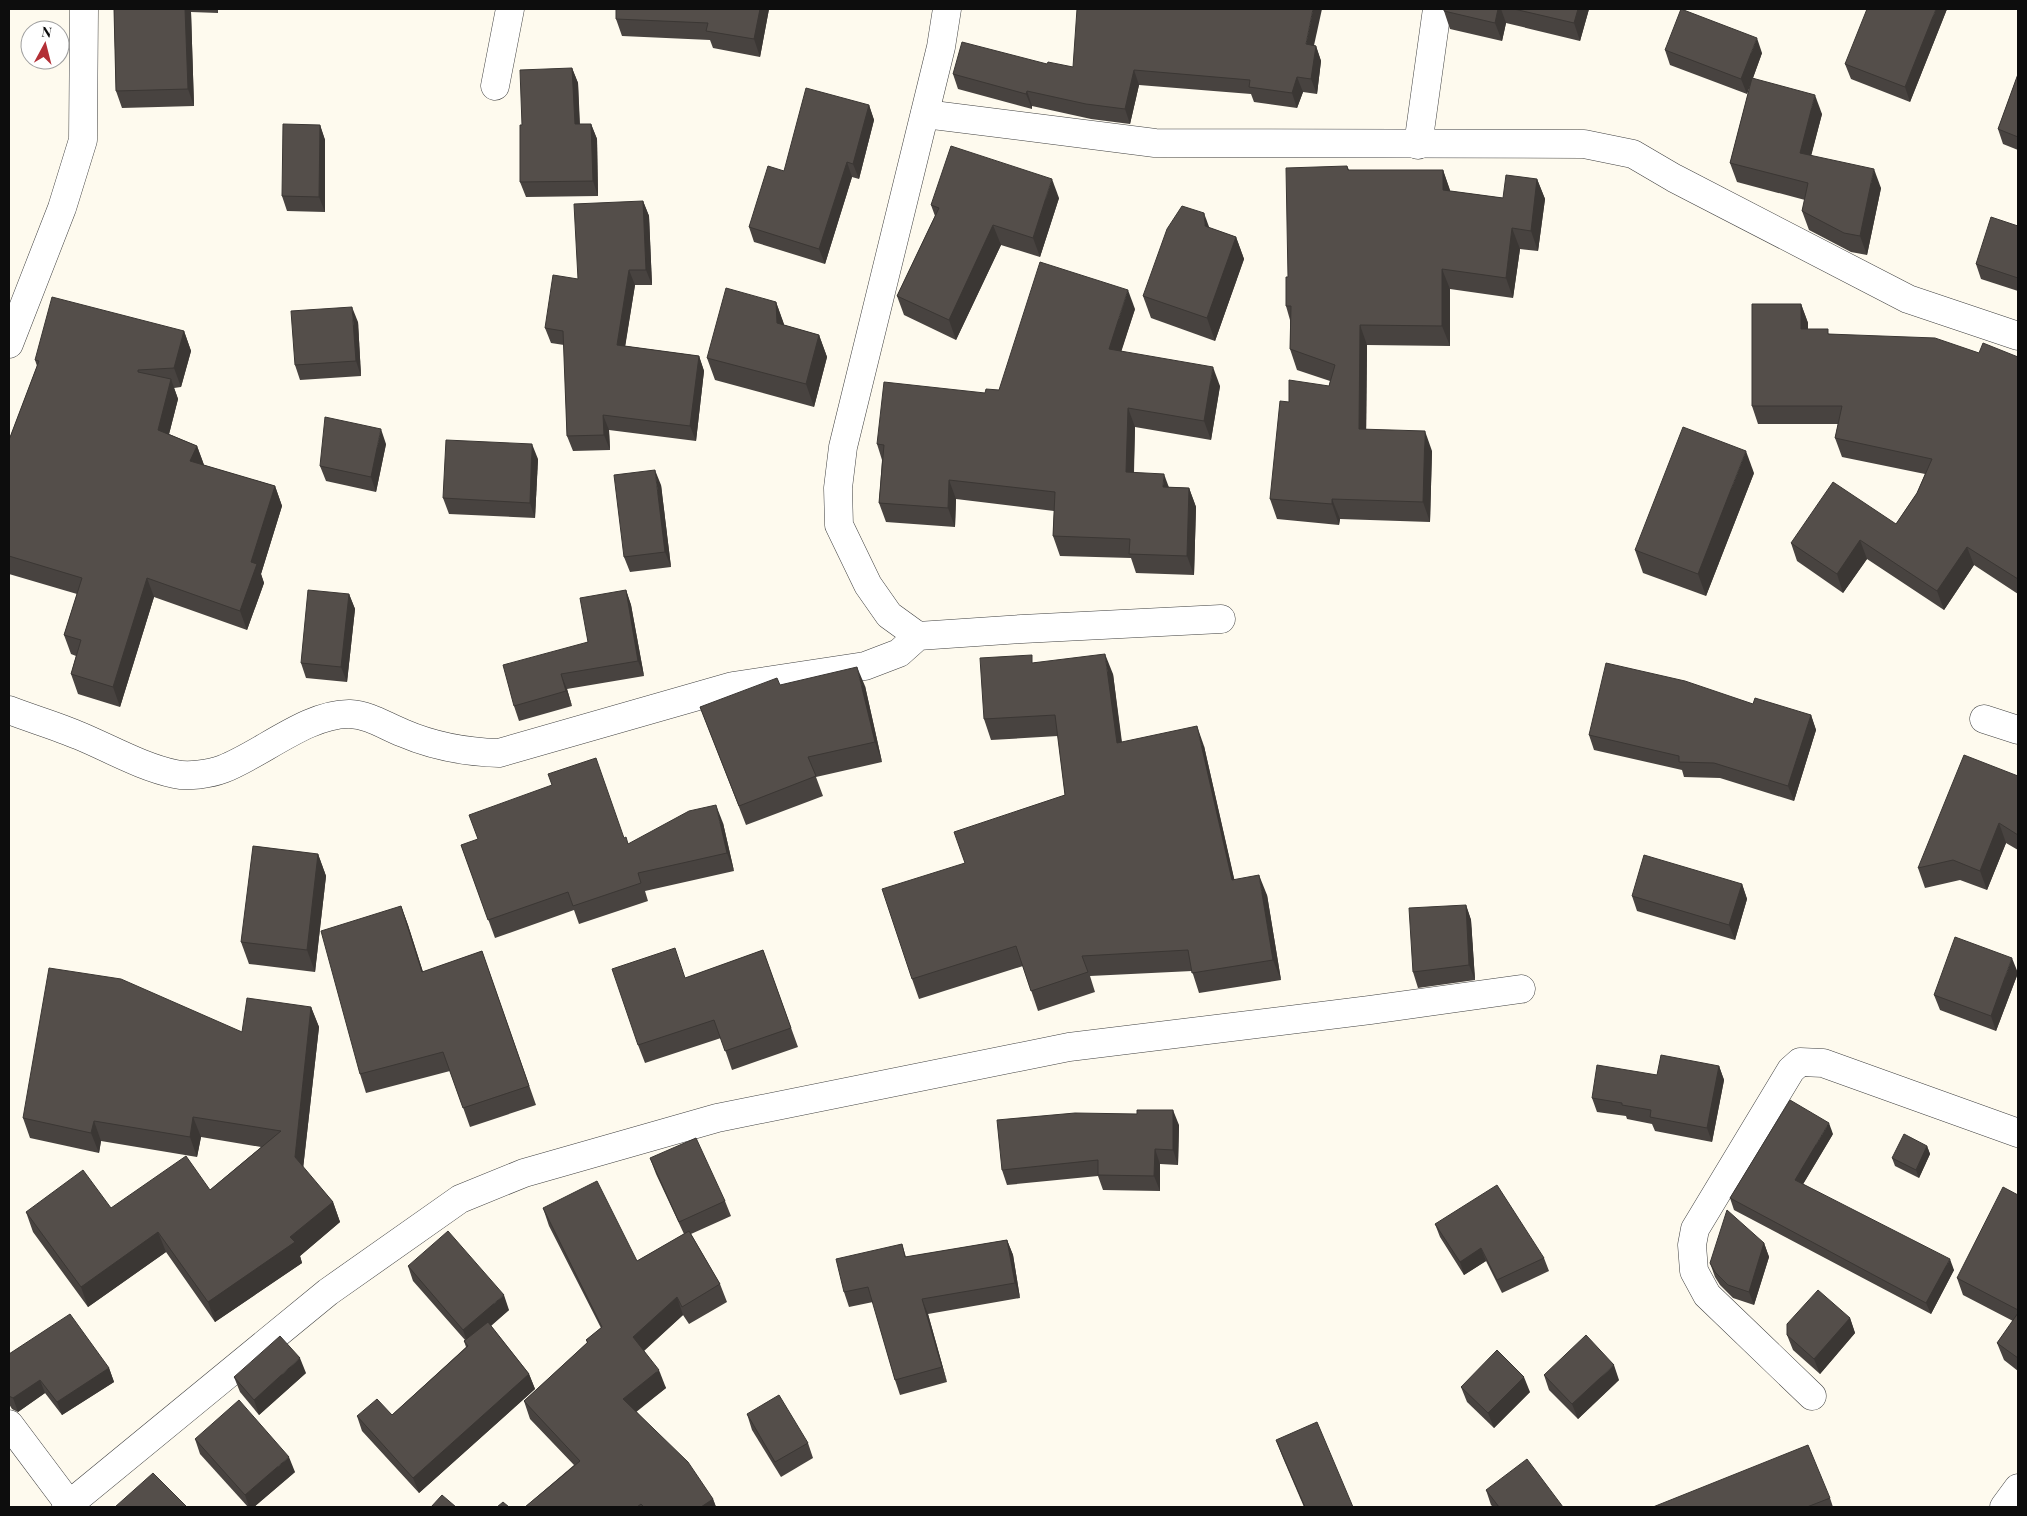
<svg xmlns="http://www.w3.org/2000/svg" width="2027" height="1516" font-family="'Playfair Display',serif">
<style>
.lines{fill:none;stroke-linecap:round;stroke-linejoin:round}
.minor-casing{stroke:#404040;stroke-width:29}
.minor{stroke:#fff;stroke-width:28}
.wall{fill:#484340}
.shaded-wall{fill:#3b3734}
.building{fill:#544e4a;stroke:#3b3734}
</style>
<rect width="100%" height="100%" fill="#fefaee"/>
<g class="lines">
<defs>
<g id="minor">
<path d="M495,86L510,9"/>
<path d="M925,114L1155,143L1584,144L1633,154L1674,178L1908,299L2018,336"/>
<path d="M1418,145L1437,9"/>
<path d="M9,344L62,208L83,140L84,9"/>
<path d="M918,636L889,615L868,585L839,525L838,488L843,447L941,47L947,9"/>
<path d="M9,710C32,719 57,726 80,736C111,749 142,767 175,774C188,777 210,774 223,769C262,754 308,713 350,714C370,715 385,726 403,733C433,746 466,752 499,753L733,686L865,666L899,653L918,636L1022,629L1221,619"/>
<path d="M1984,719L2018,730"/>
<path d="M1812,1396L1707,1295L1694,1271L1692,1245L1695,1229L1791,1070L1800,1062L1823,1063L2018,1133"/>
<path d="M9,1424L69,1504"/>
<path d="M66,1507L328,1292L460,1199L524,1173L717,1118L1069,1047L1370,1010L1521,989"/>
<path d="M2004,1507L2018,1488"/>
</g>
</defs>
<use href="#minor" class="minor-casing"/>
<use href="#minor" class="minor"/>
</g>
<g class="wall">
<path d="M114,9H218V13L191,12L194,106L122,108L116,91Z"/>
<path d="M616,9H769L760,57L713,48L710,40L622,36L616,19Z"/>
<path d="M1444,9H1589L1580,41L1506,23L1502,41L1450,29L1444,11Z"/>
<path d="M1947,9L1910,102L1851,79L1845,64Z"/>
<path d="M1314,45L1316,46L1321,61L1317,94L1303,92L1297,108L1254,102L1251,94L1139,85L1130,124L1091,119L1032,106V109L958,89L953,74L1047,64L1073,67Z"/>
<path d="M1665,50L1762,53L1753,78L1822,114L1811,155L1881,188L1867,255L1851,252L1809,230L1802,211L1805,200L1737,182L1730,163L1751,82L1747,94L1670,65Z"/>
<path d="M572,68L578,83L580,124H591L597,139L598,196L526,197L520,182L522,125Z"/>
<path d="M2018,74V150L2003,144L1998,129Z"/>
<path d="M869,105L874,120L859,179L852,177L825,264L754,242L749,227L784,171Z"/>
<path d="M320,125L325,140V212L287,211L282,196Z"/>
<path d="M1347,166L1349,170H1443L1450,191L1503,198L1537,179L1545,199L1538,251L1520,249L1513,298L1450,289V346L1367,345L1366,429L1432,451L1430,522L1340,519L1339,525L1277,519L1270,499L1289,402L1329,386L1330,381L1297,370L1290,349V320L1286,306L1288,277Z"/>
<path d="M1059,198L1040,257L1001,245L956,340L904,315L897,296L935,216L931,205Z"/>
<path d="M643,201L649,216L652,285H635L625,346L699,356L704,371L696,441L609,430L610,450L573,451L567,436L564,345L551,343L545,328L578,279Z"/>
<path d="M2018,226V291L1981,279L1976,264Z"/>
<path d="M1210,228L1236,237L1244,259L1215,341L1151,318L1143,296Z"/>
<path d="M776,302L784,325L819,335L827,357L814,407L715,380L707,358Z"/>
<path d="M1801,304L1808,323V329L1830,334L1979,353L2018,357V594L1974,565L1944,610L1867,559L1843,593L1797,561L1791,543L1896,524L1917,493L1925,474L1842,457L1835,438L1838,424H1758L1752,406Z"/>
<path d="M1135,309L1121,351L1220,386L1211,440L1135,427L1134,473L1169,487L1189,488L1196,507L1194,575L1136,573L1131,558L1060,556L1053,536L1054,511L956,499L955,527L886,522L879,503L882,460L877,444L985,393L999,390Z"/>
<path d="M358,322L361,376L300,380L295,365Z"/>
<path d="M184,331L191,351L181,387L174,388L178,399L169,434L197,446L204,465L275,486L282,506L261,574L264,583L247,630L154,597L120,707L78,694L71,674L76,656L71,654L64,635L77,594L9,574V440L37,366L35,360Z"/>
<path d="M386,444L376,492L326,481L320,466Z"/>
<path d="M538,459L535,518L449,514L443,498Z"/>
<path d="M1754,473L1706,596L1643,573L1635,550Z"/>
<path d="M661,485L671,567L630,572L624,557Z"/>
<path d="M626,590L631,605L644,676L567,689L572,706L519,721L514,706L588,642Z"/>
<path d="M349,594L355,609L347,682L306,678L301,663Z"/>
<path d="M1035,662L1113,674L1122,742L1204,746L1234,879L1267,895L1281,980L1199,993L1192,971L1090,976L1095,992L1038,1011L1023,966L919,999L912,979L965,863L1065,795L1058,736L991,740L984,719Z"/>
<path d="M780,685L865,686L882,762L816,777L823,796L746,825L700,707Z"/>
<path d="M1753,704L1811,715L1816,730L1794,801L1720,778L1684,777L1682,770L1594,750L1589,735Z"/>
<path d="M2018,776V850L2006,843L1987,890L1960,880L1925,888L1918,868Z"/>
<path d="M723,823L734,871L645,891L648,901L579,924L574,910L495,938L461,845L624,838L628,844Z"/>
<path d="M318,854L326,876L315,972L249,964L241,942Z"/>
<path d="M1742,884L1747,899L1735,940L1637,911L1632,896Z"/>
<path d="M1466,905L1471,920L1475,980L1418,988L1413,972Z"/>
<path d="M401,906L408,925L423,972L482,951L536,1105L470,1127L450,1071L366,1093L360,1074Z"/>
<path d="M763,950L798,1047L732,1070L721,1038L645,1063L638,1045L686,978Z"/>
<path d="M2018,973L1996,1031L1940,1010L1934,995Z"/>
<path d="M311,1007L319,1027L303,1168L333,1202L340,1222L300,1256L302,1263L215,1322L166,1252L88,1307L33,1232L26,1212L111,1208L210,1190L261,1147L201,1137L197,1157L101,1141L99,1153L30,1138L23,1118L242,1032Z"/>
<path d="M1719,1066L1724,1080L1712,1142L1655,1131L1652,1124L1627,1119L1626,1116L1597,1112L1592,1098L1657,1075Z"/>
<path d="M1179,1125L1178,1165L1160,1164V1191L1103,1190L1098,1176L1007,1185L1002,1170Z"/>
<path d="M1833,1134L1803,1184L1954,1270L1931,1314L1734,1210L1730,1198Z"/>
<path d="M1927,1146L1930,1154L1919,1178L1895,1166L1892,1158Z"/>
<path d="M650,1158L725,1201L731,1216L691,1234L720,1284L727,1302L689,1324L683,1315L644,1351L666,1388L636,1411L713,1499L716,1507H525L574,1465L530,1419L524,1401L587,1343L586,1340L601,1328L549,1226L543,1208L637,1261L684,1234L656,1174Z"/>
<path d="M2018,1195V1371L2004,1360L1997,1343L2013,1321L1963,1295L1957,1278Z"/>
<path d="M1435,1224L1544,1258L1549,1271L1502,1293L1486,1261L1464,1275L1440,1237Z"/>
<path d="M1007,1240L1013,1255L1020,1298L928,1314L947,1382L900,1395L895,1380L873,1302L849,1307L844,1292L902,1244L906,1257Z"/>
<path d="M1764,1243L1769,1257L1754,1305L1733,1298L1720,1285L1715,1277L1710,1263Z"/>
<path d="M408,1266L509,1310L491,1326L529,1374L535,1389L419,1493L362,1431L357,1416L392,1415L466,1347L464,1341L465,1340L413,1281Z"/>
<path d="M1850,1318L1855,1333L1820,1374L1793,1350L1787,1335Z"/>
<path d="M9,1354L109,1368L114,1382L62,1415L45,1393L18,1412L12,1409L9,1404Z"/>
<path d="M306,1373L259,1415L240,1392L234,1377Z"/>
<path d="M1544,1375L1619,1380L1578,1419L1549,1390Z"/>
<path d="M1461,1387L1530,1392L1494,1428L1467,1402Z"/>
<path d="M747,1414L808,1443L813,1458L781,1477L752,1430Z"/>
<path d="M195,1439L295,1472L254,1507H248L200,1454Z"/>
<path d="M1276,1440L1353,1507H1304L1283,1458Z"/>
<path d="M1486,1490L1563,1507H1493L1491,1505Z"/>
<path d="M1830,1498L1833,1507H1653Z"/>
</g>
<g class="shaded-wall">
<path d="M185,9H190L191,12L194,106L188,89Z"/>
<path d="M760,9H769L760,57L754,39Z"/>
<path d="M1313,9H1322L1311,59L1306,44Z"/>
<path d="M1498,9H1501L1506,23L1502,41L1495,23Z"/>
<path d="M1578,9H1589L1580,41L1574,23Z"/>
<path d="M1936,9H1947L1910,102L1905,87Z"/>
<path d="M1757,38L1762,53L1747,94L1741,79Z"/>
<path d="M1316,46L1321,61L1317,94L1311,79Z"/>
<path d="M572,68L578,83L580,139L575,124Z"/>
<path d="M1134,70L1139,85L1130,124L1125,109Z"/>
<path d="M1297,77L1303,92L1297,108L1292,93Z"/>
<path d="M1027,91L1032,106V109L1026,94Z"/>
<path d="M1815,95L1822,114L1807,172L1800,153Z"/>
<path d="M869,105L874,120L859,179L853,164Z"/>
<path d="M591,124L597,139L598,196L593,181Z"/>
<path d="M320,125L325,140V212L319,197Z"/>
<path d="M847,162L852,177L825,264L819,249Z"/>
<path d="M1874,169L1881,188L1867,255L1860,236Z"/>
<path d="M1443,170L1450,190V210L1443,190Z"/>
<path d="M1052,179L1059,198L1040,257L1033,238Z"/>
<path d="M1537,179L1545,199L1538,251L1531,231Z"/>
<path d="M643,201L649,216L652,285L646,270Z"/>
<path d="M1204,213L1212,235L1205,226Z"/>
<path d="M993,225L1001,245L956,340L949,320Z"/>
<path d="M1512,228L1520,249L1513,298L1506,278Z"/>
<path d="M1236,237L1244,259L1215,341L1207,318Z"/>
<path d="M1442,269L1450,289V346L1442,326Z"/>
<path d="M629,270L635,285L623,360L617,345Z"/>
<path d="M1128,290L1135,309L1116,368L1109,349Z"/>
<path d="M776,302L784,324L785,345L777,323Z"/>
<path d="M1801,304L1808,323V347L1801,329Z"/>
<path d="M352,307L358,322L361,376L356,361Z"/>
<path d="M1360,325L1367,345L1366,449L1359,429Z"/>
<path d="M184,331L191,351L181,387L174,368Z"/>
<path d="M819,335L827,357L814,407L806,384Z"/>
<path d="M699,356L704,371L696,441L690,426Z"/>
<path d="M1213,367L1220,386L1211,440L1204,421Z"/>
<path d="M171,379L178,399L165,450L158,430Z"/>
<path d="M1128,408L1135,427L1133,492L1126,472Z"/>
<path d="M603,415L609,430L610,450L604,435Z"/>
<path d="M381,429L386,444L376,492L371,477Z"/>
<path d="M1425,431L1432,451L1430,522L1423,502Z"/>
<path d="M532,444L538,459L535,518L530,503Z"/>
<path d="M197,446L204,465L190,461Z"/>
<path d="M1746,451L1754,473L1706,596L1698,574Z"/>
<path d="M655,470L661,485L671,567L665,552Z"/>
<path d="M1164,474L1171,493L1163,487Z"/>
<path d="M949,480L956,499L955,527L948,508Z"/>
<path d="M275,486L282,506L261,574L264,583L247,630L240,611L251,562Z"/>
<path d="M1189,488L1196,507L1194,575L1187,556Z"/>
<path d="M1332,499L1340,519L1339,525L1332,504Z"/>
<path d="M1860,540L1867,559L1843,593L1837,574Z"/>
<path d="M1967,547L1974,565L1944,610L1937,591Z"/>
<path d="M147,578L154,597L120,707L113,687Z"/>
<path d="M626,590L631,605L644,676L638,661Z"/>
<path d="M349,594L355,609L347,682L341,667Z"/>
<path d="M1105,654L1113,674L1124,763L1117,743Z"/>
<path d="M857,667L865,686L882,762L875,742Z"/>
<path d="M561,674L567,689L572,706L566,691Z"/>
<path d="M1811,715L1816,730L1794,801L1788,786Z"/>
<path d="M1197,726L1204,746L1239,900L1232,880Z"/>
<path d="M716,805L723,823L734,871L727,853Z"/>
<path d="M1999,823L2006,843L1987,890L1980,871Z"/>
<path d="M318,854L326,876L315,972L307,950Z"/>
<path d="M1259,875L1267,895L1281,980L1273,960Z"/>
<path d="M1742,884L1747,899L1735,940L1729,925Z"/>
<path d="M1466,905L1471,920L1475,980L1469,965Z"/>
<path d="M401,906L408,925L429,991L422,972Z"/>
<path d="M2012,958L2018,973L1996,1031L1991,1016Z"/>
<path d="M311,1007L319,1027L302,1178L295,1157Z"/>
<path d="M1719,1066L1724,1080L1712,1142L1707,1128Z"/>
<path d="M1173,1110L1179,1125L1178,1165L1173,1150Z"/>
<path d="M193,1117L201,1137L197,1157L190,1137Z"/>
<path d="M94,1121L101,1141L99,1153L91,1133Z"/>
<path d="M1829,1123L1833,1134L1799,1191L1795,1180Z"/>
<path d="M1927,1146L1930,1154L1919,1178L1916,1170Z"/>
<path d="M1155,1149L1160,1164V1191L1154,1176Z"/>
<path d="M333,1202L340,1222L300,1256L302,1263L215,1322L208,1302L290,1237Z"/>
<path d="M158,1232L166,1252L88,1307L81,1287Z"/>
<path d="M1007,1240L1013,1255L1020,1298L1015,1283Z"/>
<path d="M1764,1243L1769,1257L1754,1305L1749,1292Z"/>
<path d="M1481,1248L1486,1261L1464,1275L1460,1262Z"/>
<path d="M1950,1259L1954,1270L1931,1314L1926,1303Z"/>
<path d="M504,1295L509,1310L468,1345L463,1330Z"/>
<path d="M677,1297L683,1315L639,1355L633,1337Z"/>
<path d="M922,1299L928,1314L947,1382L942,1367Z"/>
<path d="M1850,1318L1855,1333L1820,1374L1814,1359Z"/>
<path d="M300,1358L306,1373L259,1415L254,1400Z"/>
<path d="M1614,1365L1619,1380L1578,1419L1572,1404Z"/>
<path d="M109,1368L114,1382L62,1415L57,1402Z"/>
<path d="M659,1370L666,1388L630,1417L623,1399Z"/>
<path d="M529,1374L535,1389L419,1493L413,1478Z"/>
<path d="M1524,1377L1530,1392L1494,1428L1488,1413Z"/>
<path d="M40,1380L45,1393L18,1412L13,1398Z"/>
<path d="M289,1457L295,1472L254,1507H249L245,1495Z"/>
<path d="M713,1499L716,1507H701Z"/>
</g>
<g class="building">
<path d="M114,9H185L188,89L116,91Z"/>
<path d="M616,9H760L754,39L706,31L708,23L616,19Z"/>
<path d="M1077,9H1313L1306,44L1316,46L1311,79L1297,77L1292,93L1249,87L1250,80L1134,70L1125,109L1086,104L1027,91L1026,94L953,74L962,42L1047,64L1048,62L1073,67Z"/>
<path d="M1444,9H1498L1495,23L1444,11Z"/>
<path d="M1514,9H1578L1574,23Z"/>
<path d="M1681,9L1757,38L1741,79L1665,50Z"/>
<path d="M1867,9H1936L1905,87L1845,64Z"/>
<path d="M572,68L575,124H591L593,181L520,182V125H522L520,70Z"/>
<path d="M2018,74V137L1998,129Z"/>
<path d="M1752,78L1815,95L1800,153L1874,169L1860,236L1844,233L1802,211L1808,183L1730,163Z"/>
<path d="M806,88L869,105L853,164L847,162L819,249L749,227L768,166L784,171Z"/>
<path d="M283,124L320,125L319,197L282,196Z"/>
<path d="M951,146L1052,179L1033,238L993,225L949,320L897,296L939,208L931,205Z"/>
<path d="M1347,166L1348,170H1443V190L1503,198L1506,175L1537,179L1531,231L1512,228L1506,278L1442,269V326L1360,325L1359,429L1425,431L1423,502L1332,499V504L1270,499L1280,401L1289,402V380L1329,386L1335,365L1290,349L1291,306H1286V277H1288L1286,168Z"/>
<path d="M643,201L646,270H629L617,345L699,356L690,426L603,415L604,435L567,436L563,331L545,328L553,275L578,279L574,204Z"/>
<path d="M1182,206L1204,213L1205,226L1236,237L1207,318L1143,296L1167,229Z"/>
<path d="M1991,217L2018,226V278L1976,264Z"/>
<path d="M1040,262L1128,290L1109,349L1213,367L1204,421L1128,408L1126,472L1164,474L1163,487L1189,488L1187,556L1129,554L1130,539L1053,536L1055,492L949,480L948,508L879,503L884,445L877,444L884,382L985,393L986,389L999,390Z"/>
<path d="M726,288L776,302L777,323L819,335L806,384L707,358Z"/>
<path d="M52,297L184,331L174,368L138,370V372L171,379L158,430L197,446L190,461L275,486L251,562L257,564L240,611L147,578L113,687L71,674L81,640L64,635L82,578L9,556V440L39,361L35,360Z"/>
<path d="M1752,304H1801V329H1828V334L1935,338L1979,353L1983,343L2018,357V579L1967,547L1937,591L1860,540L1837,574L1791,543L1833,482L1896,524L1917,493L1932,459L1835,438L1842,406H1752Z"/>
<path d="M352,307L356,361L295,365L291,311Z"/>
<path d="M325,417L381,429L371,477L320,466Z"/>
<path d="M1683,427L1746,451L1698,574L1635,550Z"/>
<path d="M446,440L532,444L530,503L443,498Z"/>
<path d="M655,470L665,552L624,557L614,475Z"/>
<path d="M308,590L349,594L341,667L301,663Z"/>
<path d="M626,590L638,661L561,674L566,691L514,706L503,665L588,642L580,598Z"/>
<path d="M1105,654L1117,743L1197,726L1232,880L1259,875L1273,960L1192,973L1188,950L1082,956L1088,972L1031,991L1016,946L912,979L882,889L965,863L954,832L1065,795L1055,715L984,719L980,658L1032,655V663Z"/>
<path d="M1606,663L1685,681L1753,704L1755,698L1811,715L1788,786L1714,763L1679,762V756L1589,735Z"/>
<path d="M857,667L875,742L808,757L816,776L739,806L700,707L777,678L780,685Z"/>
<path d="M1964,755L2018,776V835L1999,823L1980,871L1953,860L1918,868Z"/>
<path d="M596,758L624,838L626,837L628,844L689,811L716,805L727,853L638,873L641,883L573,906L568,892L488,920L461,845L478,839L469,815L552,785L548,774Z"/>
<path d="M253,846L318,854L307,950L241,942Z"/>
<path d="M1644,855L1742,884L1729,925L1632,896Z"/>
<path d="M1466,905L1469,965L1413,972L1409,908Z"/>
<path d="M401,906L422,972L482,951L529,1086L463,1108L443,1052L360,1074L321,931Z"/>
<path d="M1955,937L2012,958L1991,1016L1934,995Z"/>
<path d="M675,948L685,978L763,950L791,1028L725,1051L714,1020L638,1045L612,969Z"/>
<path d="M49,968L121,979L242,1032L247,998L311,1007L295,1157L333,1202L290,1237L295,1242L208,1302L158,1232L81,1287L26,1212L83,1170L111,1208L186,1156L210,1190L281,1131L193,1117L190,1137L94,1121L91,1133L23,1118Z"/>
<path d="M1661,1055L1719,1066L1707,1128L1650,1117L1651,1110L1622,1105V1103L1592,1098L1597,1065L1657,1075Z"/>
<path d="M1790,1100L1829,1123L1795,1180L1950,1259L1926,1303L1730,1198Z"/>
<path d="M1137,1110H1173V1150L1155,1149L1154,1176L1098,1175V1160L1002,1170L997,1120L1075,1113L1137,1114Z"/>
<path d="M1904,1134L1927,1146L1916,1170L1892,1158Z"/>
<path d="M696,1138L725,1201L679,1222L650,1158Z"/>
<path d="M597,1181L637,1261L689,1231L720,1284L682,1307L677,1297L633,1337L659,1370L623,1399L688,1462L713,1499L701,1507H644L641,1504L637,1507H525L580,1461L524,1401L588,1342L586,1340L602,1327L543,1208Z"/>
<path d="M1497,1185L1544,1258L1497,1280L1481,1248L1460,1262L1435,1224Z"/>
<path d="M2003,1187L2018,1195V1310L1957,1278Z"/>
<path d="M1727,1210L1764,1243L1749,1292L1728,1285L1715,1272L1710,1263Z"/>
<path d="M448,1231L504,1295L463,1330L408,1266Z"/>
<path d="M1007,1240L1015,1283L922,1299L942,1367L895,1380L868,1287L844,1292L836,1259L902,1244L905,1257Z"/>
<path d="M1818,1290L1850,1318L1814,1359L1787,1335V1324Z"/>
<path d="M2018,1313V1358L1997,1343Z"/>
<path d="M70,1314L109,1368L57,1402L40,1380L13,1398L9,1396V1354Z"/>
<path d="M488,1322L529,1374L413,1478L357,1416L377,1399L392,1415L468,1346L464,1341Z"/>
<path d="M1586,1335L1614,1365L1572,1404L1544,1375Z"/>
<path d="M280,1336L300,1358L254,1400L234,1377Z"/>
<path d="M1497,1350L1524,1377L1488,1413L1461,1387Z"/>
<path d="M779,1395L808,1443L775,1462L747,1414Z"/>
<path d="M239,1400L289,1457L245,1495L195,1439Z"/>
<path d="M1317,1422L1353,1507H1305L1276,1440Z"/>
<path d="M1808,1445L1830,1498L1807,1507H1653Z"/>
<path d="M1527,1459L1563,1507H1499L1486,1490Z"/>
<path d="M153,1473L187,1507H115Z"/>
<path d="M442,1495L456,1507H431Z"/>
<path d="M503,1502L509,1507H497Z"/>
</g>
<rect width="2027" height="1516" fill="none" stroke="#0d0d0d" stroke-width="20"/>
<g transform="translate(45 45) rotate(7)"><circle r="24" fill="#ffffff" stroke="#9e9e9e"/>
<path d="M0-4L9 19L0 12L-9 19Z" fill="#b32f36"/>
<text y="-8" font-size="14" font-weight="bold" text-anchor="middle" fill="#0d0d0d">N</text>
</g>
</svg>
